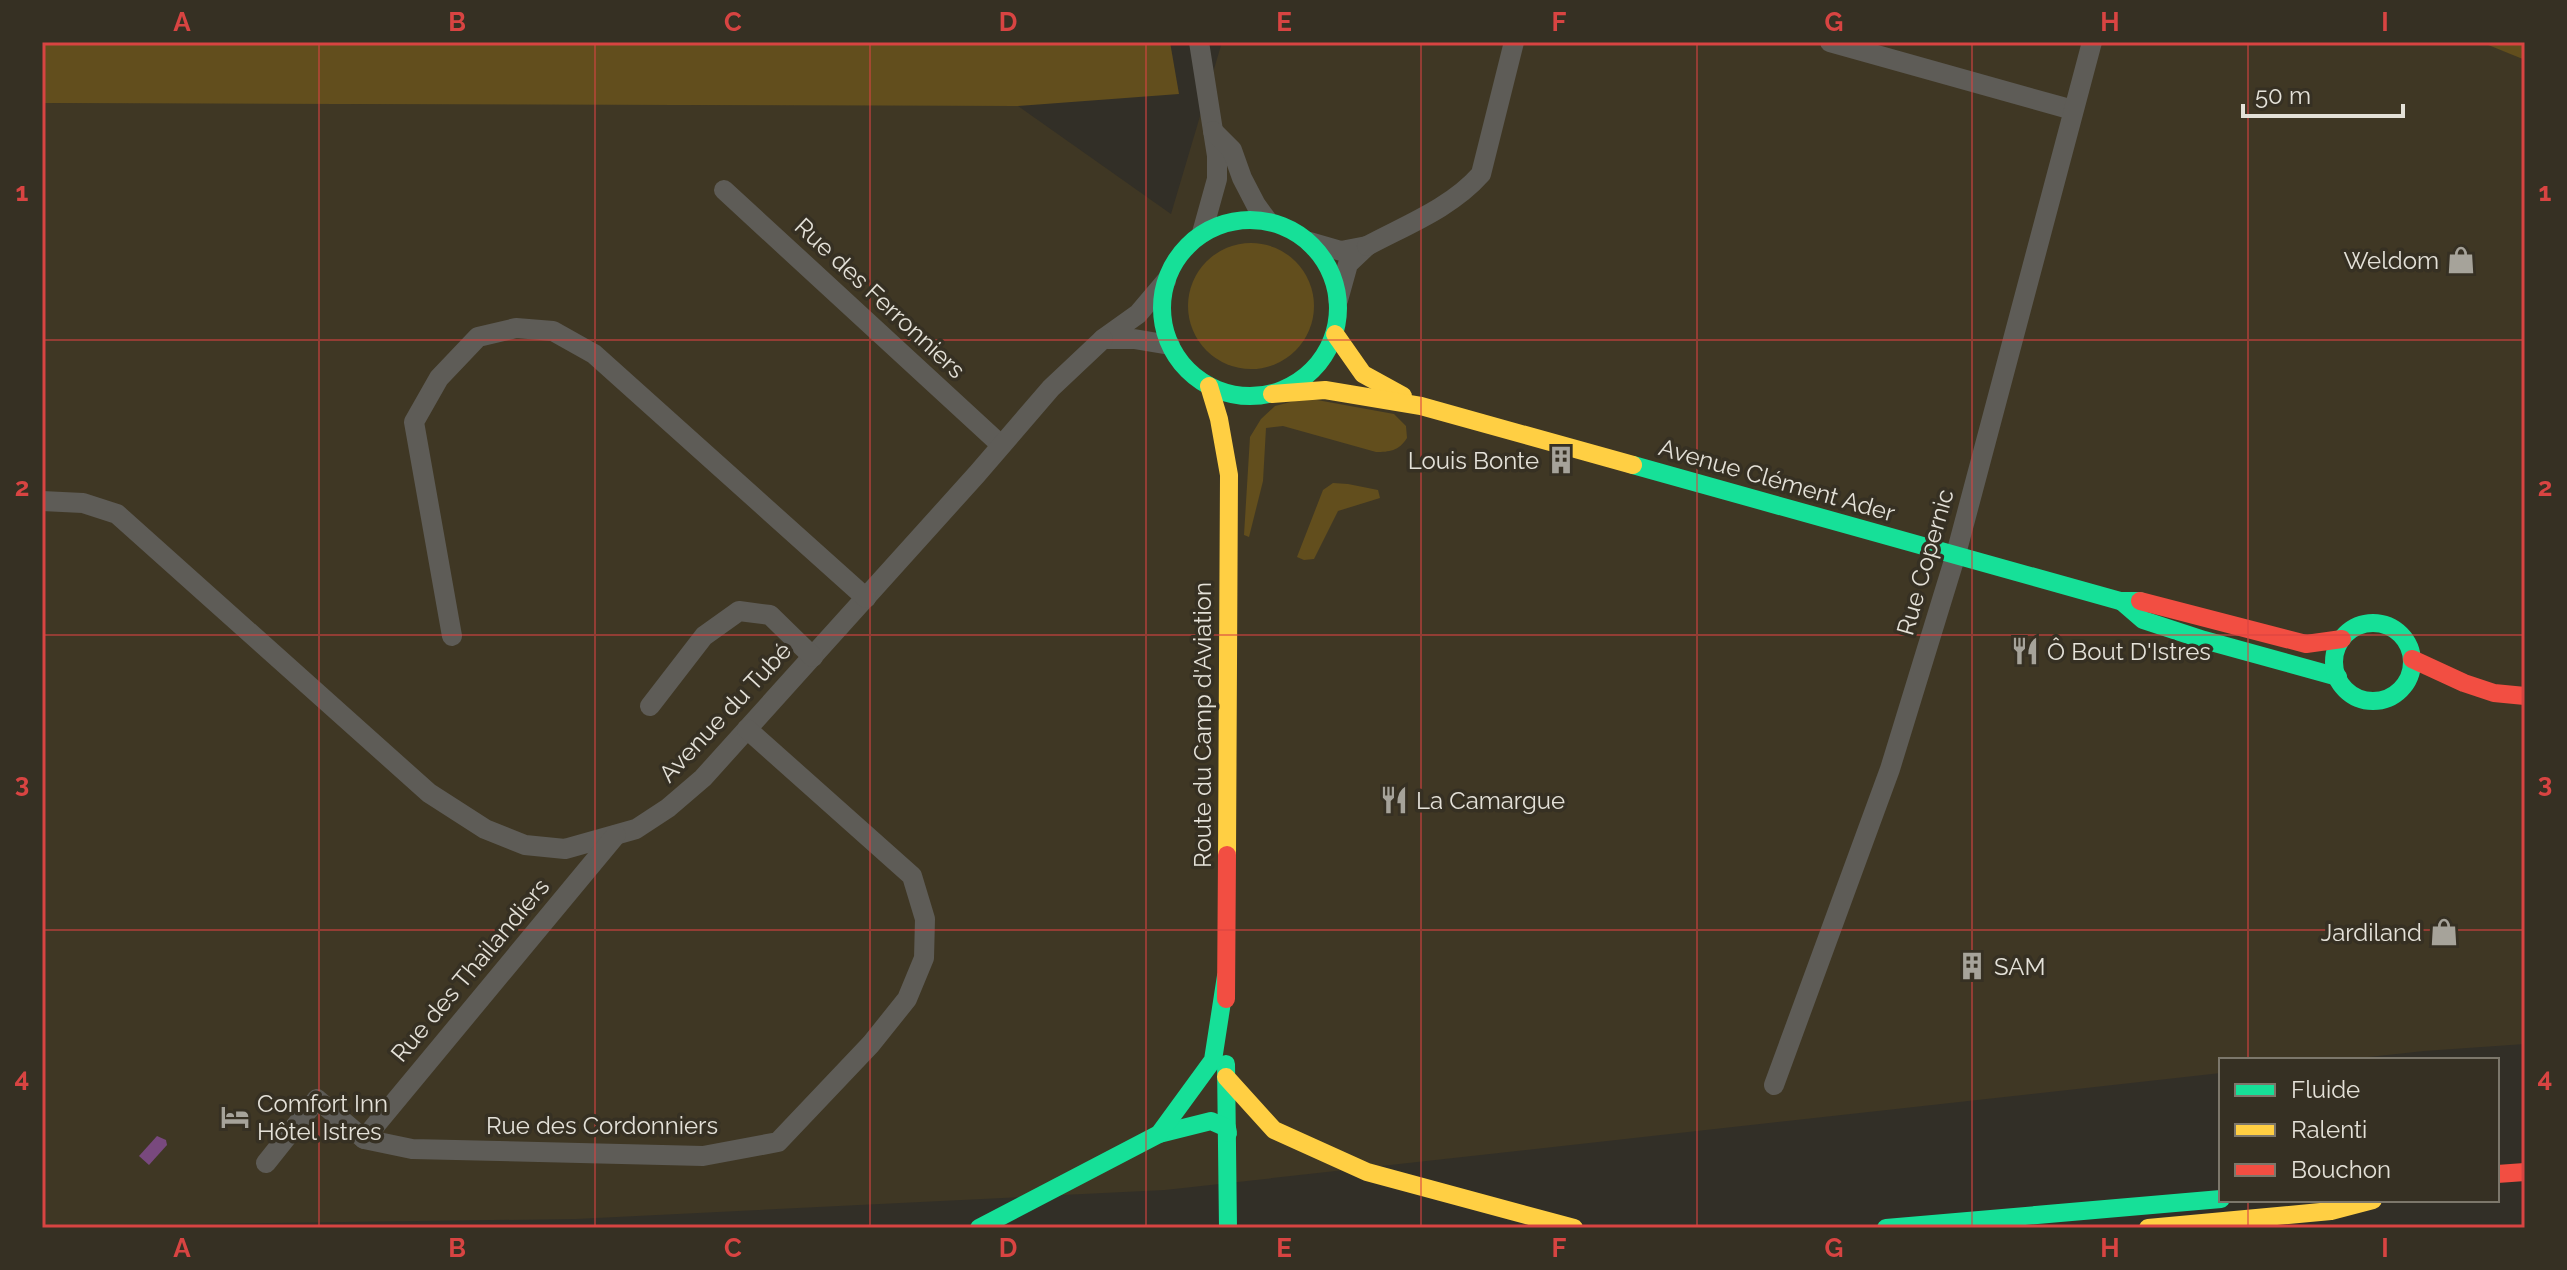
<svg xmlns="http://www.w3.org/2000/svg" width="2567" height="1270" font-family="Raleway,sans-serif">
<style>
.built{fill:#3f3724}
.green{fill:#624e1d}
.water{fill:#79497e}
.lines{fill:none;stroke-linecap:round;stroke-linejoin:round}
.street{stroke:#5e5c57;stroke-width:20}
.fast{stroke:#16e098;stroke-width:18}
.slow{stroke:#ffcf43;stroke-width:18}
.jam{stroke:#f24e42;stroke-width:18}
.grid{fill:none;stroke:#d84442;stroke-width:2;stroke-opacity:0.55}
.labels{text-anchor:middle;dominant-baseline:central;stroke-width:7;stroke-linejoin:round;paint-order:stroke}
.poi-label{font-size:24px;fill:#e4e1d8;stroke:#363023;text-anchor:start}
.street-label{font-size:24px;fill:#e4e1d8;stroke:#363023}
.neatline{fill:none;stroke:#d84442;stroke-width:3}
.grid-label{font-size:26px;text-anchor:middle;font-weight:bold;fill:#d84442}
</style>
<rect width="100%" height="100%" fill="#322f27"/>
<path class="built" d="M1222,42H2483L2525,60V1044L2424,1051L2341,1060H2221V1073L1165,1190L576,1219L42,1226V103L1018,106L1171,214Z"/>
<g class="green">
<path d="M42,42H1170L1179,94L1018,106L42,103Z"/>
<path d="M2481,42H2525V60Z"/>
<circle cx="1251" cy="306" r="63"/>
<path d="M1306,398L1394,414L1406,426L1407,438C1399,451 1389,452 1376,452L1283,426L1266,428L1263,481L1249,537L1244,535L1250,437L1261,419L1275,406Z"/>
<path d="M1333,483L1348,484L1378,490L1380,498L1338,511L1314,559L1304,560L1297,557L1323,490Z"/>
</g>
<path class="water" d="M157,1136L166,1140L167,1145L149,1165L139,1156Z"/>
<g class="lines">
<g class="street">
<path d="M1199,42L1217,156V179L1202,233"/>
<path d="M1830,42L2073,110"/>
<path d="M1213,131L1232,150L1242,178L1256,205L1267,220"/>
<path d="M724,190L1001,445"/>
<path d="M1310,242L1341,251L1367,246L1348,264L1338,300"/>
<path d="M1367,246C1406,225 1451,208 1481,174L1514,42"/>
<path d="M1166,281L1138,314L1103,339H1134L1170,345"/>
<path d="M42,501L83,503L117,514L429,793L485,829L525,845L565,849L636,829L668,808L703,778L977,474L1051,388L1103,339"/>
<path d="M452,636L414,422L439,378L478,337L516,328L553,331L594,354L866,598"/>
<path d="M650,706L704,636L739,611L770,615L813,657"/>
<path d="M1774,1085L1890,769L1956,554L2092,42"/>
<path d="M364,1139L412,1149L703,1156L778,1142L871,1044L907,999L924,958L925,919L912,876L747,729"/>
<path d="M266,1163L317,1099L364,1139L616,835"/>
</g>
<g class="fast">
<circle cx="1250" cy="308" r="88"/>
<path d="M1633,465L2120,601H2140"/>
<path d="M2121,601L2143,620L2204,640L2338,677"/>
<circle cx="2373" cy="662" r="39"/>
<path d="M1226,1064L1228,1228"/>
<path d="M1159,1134L1211,1121L1227,1128L1228,1133"/>
<path d="M979,1228L1159,1134L1213,1060L1226,976"/>
<path d="M1886,1228L2221,1199"/>
</g>
<g class="slow">
<path d="M1335,334L1363,374L1403,396"/>
<path d="M1209,386L1219,419L1229,475L1227,855"/>
<path d="M1272,394L1325,390L1421,406L1633,465"/>
<path d="M1226,1077L1274,1130L1367,1172L1574,1228"/>
<path d="M2148,1228L2331,1211L2373,1200"/>
</g>
<g class="jam">
<path d="M2140,601L2306,644L2342,639"/>
<path d="M2412,659L2464,683L2494,693L2525,696"/>
<path d="M1226,999L1227,855"/>
<path d="M2497,1174L2525,1172"/>
</g>
</g>
<path class="grid" d="M319,42V1228M595,42V1228M870,42V1228M1146,42V1228M1421,42V1228M1697,42V1228M1972,42V1228M2248,42V1060M42,340H2525M42,635H2525M42,930H2525M2248,1200V1228"/>
<defs>
<symbol id="shop-bare" viewBox="-9 -9 18 18"><path d="M-5-2.5h2.3a2.7 3.5 0 0 1 5.4 0H5L5.5 6h-11ZM-1.5-2.5h3a1.5 2.3 0 0 0-3 0Z" fill="#a6a39a" stroke="#363023" stroke-width="2.5" paint-order="stroke"/></symbol>
<symbol id="building-bare" viewBox="-9 -9 18 18"><path d="M-4-6H4V6H1V3H-1V6H-4ZM-2.5-4.3h1.7v1.8h-1.7ZM.8-4.3h1.7v1.8H.8ZM-2.5-1h1.7V.8h-1.7ZM.8-1h1.7V.8H.8Z" fill="#a6a39a" stroke="#363023" stroke-width="2.5" paint-order="stroke"/></symbol>
<symbol id="restaurant-bare" viewBox="-9 -9 18 18"><path d="M-5-6h1v4h1v-4h1v4h1v-4h1v5L-1.5 .5V6h-2V.5L-5-1ZM5-6V6H3V1.5H1.5Q1.5-4 5-6Z" fill="#a6a39a" stroke="#363023" stroke-width="2.5" paint-order="stroke"/></symbol>
<symbol id="hotel-bare" viewBox="-9 -9 18 18"><path d="M-6-4.5h1.5V1H6V5H4.5V3h-9V5H-6ZM-4 0a1.8 1.8 0 1 1 3.6 0ZM.5 0V-2.5h3Q6-2.5 6 0Z" fill="#a6a39a" stroke="#363023" stroke-width="2.5" paint-order="stroke"/></symbol>
</defs>
<g fill-rule="evenodd">
<use href="#shop-bare" x="2441" y="240" width="40" height="40"/>
<use href="#building-bare" x="1541" y="440" width="40" height="40"/>
<use href="#restaurant-bare" x="2005" y="631" width="40" height="40"/>
<use href="#restaurant-bare" x="1374" y="780" width="40" height="40"/>
<use href="#shop-bare" x="2424" y="912" width="40" height="40"/>
<use href="#building-bare" x="1952" y="946" width="40" height="40"/>
<use href="#hotel-bare" x="215" y="1097" width="40" height="40"/>
</g>
<g class="labels">
<g class="poi-label">
<text x="2439" y="260" text-anchor="end">Weldom</text>
<text x="1539" y="460" text-anchor="end">Louis Bonte</text>
<text x="2047" y="651">Ô Bout D'Istres</text>
<text x="1416" y="800">La Camargue</text>
<text x="2422" y="932" text-anchor="end">Jardiland</text>
<text x="1994" y="966">SAM</text>
<text x="257" y="1103">Comfort Inn<tspan x="257" dy="28">Hôtel Istres</tspan></text>
</g>
<g class="street-label">
<text transform="translate(880 298) rotate(43)">Rue des Ferronniers</text>
<text transform="translate(1777 480) rotate(16)">Avenue Clément Ader</text>
<text transform="translate(1925 562) rotate(-74)">Rue Copernic</text>
<text transform="translate(725 712) rotate(-47)">Avenue du Tubé</text>
<text transform="translate(1202 725) rotate(-90)">Route du Camp d'Aviation</text>
<text transform="translate(470 970) rotate(-50)">Rue des Thailandiers</text>
<text x="602" y="1125">Rue des Cordonniers</text>
</g>
</g>
<rect width="2567" height="1270" fill="none" stroke="#363023" stroke-width="88"/>
<rect x="2219" y="1058" width="280" height="144" fill="#363023" stroke="#7c776b" stroke-width="2"/>
<rect x="2235" y="1084" width="40" height="12" fill="#16e098" stroke="#7c776b" stroke-width="2"/>
<text x="2291" y="1098" font-size="24" fill="#e4e1d8">Fluide</text>
<rect x="2235" y="1124" width="40" height="12" fill="#ffcf43" stroke="#7c776b" stroke-width="2"/>
<text x="2291" y="1138" font-size="24" fill="#e4e1d8">Ralenti</text>
<rect x="2235" y="1164" width="40" height="12" fill="#f24e42" stroke="#7c776b" stroke-width="2"/>
<text x="2291" y="1178" font-size="24" fill="#e4e1d8">Bouchon</text>
<path d="M2243 104v12h160v-12" fill="none" stroke="#e4e1d8" stroke-width="4"/>
<text x="2255" y="104" font-size="24" fill="#e4e1d8" stroke="#363023" stroke-width="6" paint-order="stroke">50 m</text>
<rect x="44" y="44" width="2479" height="1182" class="neatline"/>
<g class="grid-label">
<text x="182" y="31">A</text>
<text x="457" y="31">B</text>
<text x="733" y="31">C</text>
<text x="1008" y="31">D</text>
<text x="1284" y="31">E</text>
<text x="1559" y="31">F</text>
<text x="1834" y="31">G</text>
<text x="2110" y="31">H</text>
<text x="2385" y="31">I</text>
<text x="22" y="201">1</text>
<text x="2545" y="201">1</text>
<text x="22" y="496">2</text>
<text x="2545" y="496">2</text>
<text x="22" y="792">3</text>
<text x="2545" y="792">3</text>
<text x="22" y="1087">4</text>
<text x="2545" y="1087">4</text>
<text x="182" y="1257">A</text>
<text x="457" y="1257">B</text>
<text x="733" y="1257">C</text>
<text x="1008" y="1257">D</text>
<text x="1284" y="1257">E</text>
<text x="1559" y="1257">F</text>
<text x="1834" y="1257">G</text>
<text x="2110" y="1257">H</text>
<text x="2385" y="1257">I</text>
</g>
</svg>
